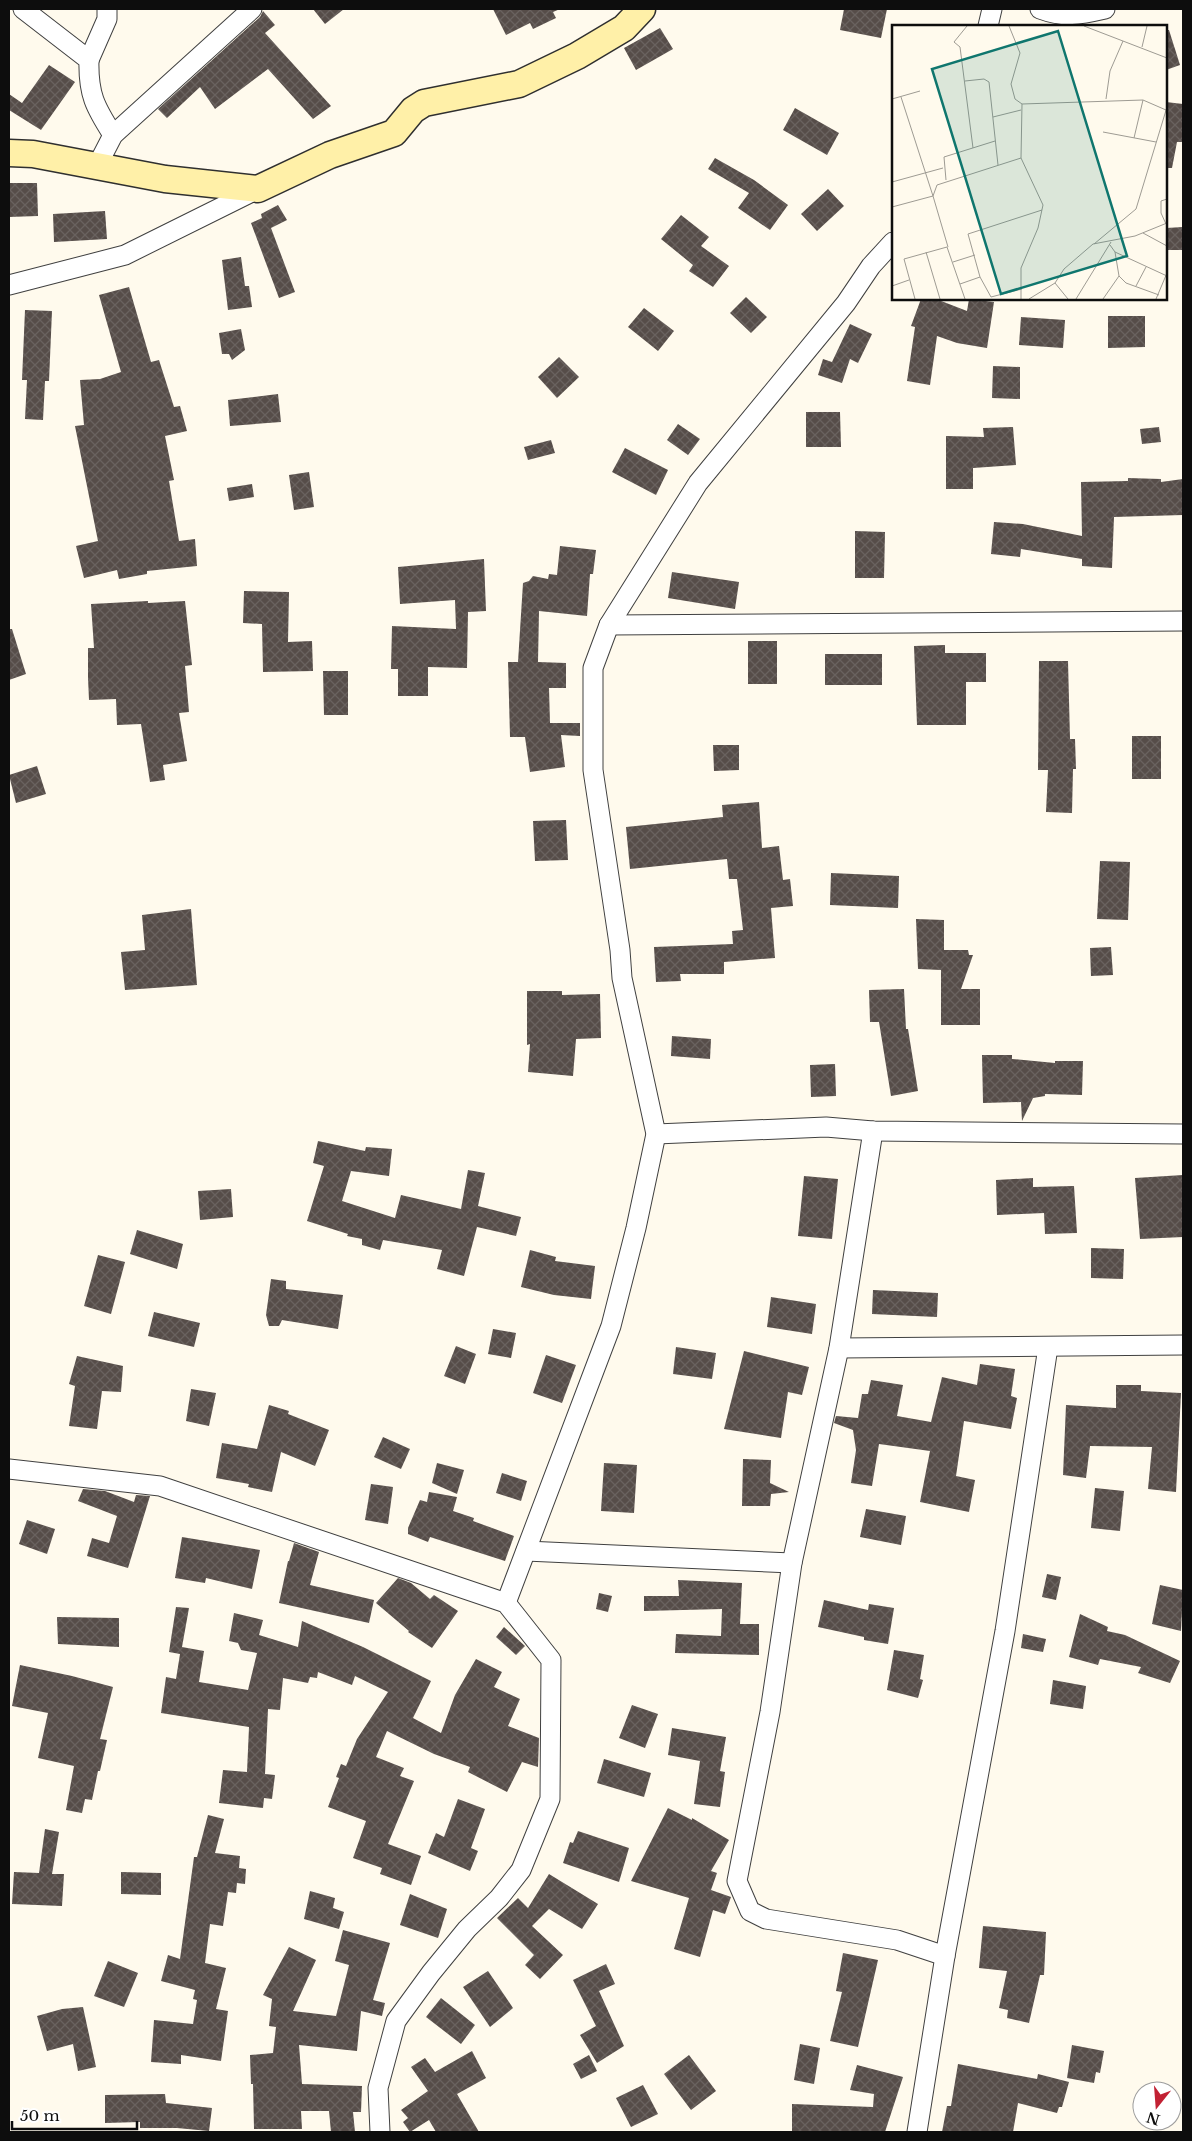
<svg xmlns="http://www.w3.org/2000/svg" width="1192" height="2141" font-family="'Libre Baskerville',serif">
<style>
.building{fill:url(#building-cross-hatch)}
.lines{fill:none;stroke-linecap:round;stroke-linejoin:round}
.street-casing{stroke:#404040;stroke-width:21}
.secondary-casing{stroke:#2f2f2f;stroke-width:29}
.street{stroke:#fff;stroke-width:19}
.secondary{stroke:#fff0a8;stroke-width:26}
.inset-road{fill:none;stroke:#9e9b93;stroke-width:1}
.view{fill:#0f766e;fill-opacity:0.15;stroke:#0f766e;stroke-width:2.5}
.inset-edge{fill:none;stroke:#0d0d0d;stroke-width:2.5}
</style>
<defs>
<pattern id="building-cross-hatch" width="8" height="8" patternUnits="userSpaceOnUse" patternTransform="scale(1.25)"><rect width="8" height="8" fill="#564d49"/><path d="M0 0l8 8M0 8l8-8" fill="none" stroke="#69625f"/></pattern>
</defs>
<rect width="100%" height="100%" fill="#fffaed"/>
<g class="building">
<path d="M313,9H344L325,24Z"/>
<path d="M493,9H560L553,12L556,18L533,29L530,23L506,35Z"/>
<path d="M844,9H887L881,38L840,30Z"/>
<path d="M263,11L275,25L265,33L331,106L313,119L268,69L215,109L200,87L167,118L158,109L260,17Z"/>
<path d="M660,28L673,49L636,70L624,48Z"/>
<path d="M1166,30H1169L1180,65L1166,70Z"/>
<path d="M49,65L75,82L41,130L9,110V94L22,103Z"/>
<path d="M1166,102L1183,104V142H1177L1172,168H1166Z"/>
<path d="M795,108L839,133L827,155L783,130Z"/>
<path d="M715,158L754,180L788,205L770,230L738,208L749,193L708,169Z"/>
<path d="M9,183H37L38,216L9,217Z"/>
<path d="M828,189L844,206L817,231L801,214Z"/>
<path d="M278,205L287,220L271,228L295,292L279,298L251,223L262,218L261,214Z"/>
<path d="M105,211L107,239L54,242L53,214Z"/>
<path d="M681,215L709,237L701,246L729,266L713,287L689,271L693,265L661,239Z"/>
<path d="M1183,227V250H1166V228Z"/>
<path d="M241,257L245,286H249L252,307L228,310L222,260Z"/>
<path d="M129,287L151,362L159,360L174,407L180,406L187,431L165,436L174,480L169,481L179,541L195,539L197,566L147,571V574L119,579L117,570L84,578L76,546L98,541L75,426L84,425L80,380L100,379L121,372L99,295Z"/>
<path d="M746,297L767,317L751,333L730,313Z"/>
<path d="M921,299H936L967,311L969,299L994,302L987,348L957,343L937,336L930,385L907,381L915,327L911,326Z"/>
<path d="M644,308L674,331L658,351L628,327Z"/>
<path d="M25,310L52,311L49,381H45L43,420L25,419L27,380H22Z"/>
<path d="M1108,316H1145V347L1108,348Z"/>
<path d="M1021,317L1065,320L1063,348L1019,345Z"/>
<path d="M850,324L872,334L858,363L850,359L842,383L818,375L823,359L832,362Z"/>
<path d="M241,329L245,350L232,360L229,354H222L219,333Z"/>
<path d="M559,357L579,377L557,398L538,377Z"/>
<path d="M993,366L1020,367V399L992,398Z"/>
<path d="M278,394L281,422L230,426L228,400Z"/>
<path d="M806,412H840L841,447H806Z"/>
<path d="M678,424L700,439L688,455L667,440Z"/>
<path d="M1013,427L1016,465L973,468V489H946V436L984,437L983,428Z"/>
<path d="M1159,427L1161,442L1142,444L1140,429Z"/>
<path d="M551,440L555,453L528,460L524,447Z"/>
<path d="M625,448L668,470L656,495L612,472Z"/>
<path d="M309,472L314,507L294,510L289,475Z"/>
<path d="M1128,478L1161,479V482L1183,479V515L1114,517L1112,568L1082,566V559L1021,549L1020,557L991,554L994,522L1023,524L1082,536L1081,482L1128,481Z"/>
<path d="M252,484L254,497L229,501L227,488Z"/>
<path d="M855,531L885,532L884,578H855Z"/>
<path d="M560,546L596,550L593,574H590L587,616L539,611L538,662L566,663V688H549L550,723H580V736L561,735L565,767L530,772L525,737H510L508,662H518L523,583L529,581L533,576L548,579L549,574L557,575Z"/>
<path d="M484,559L486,611L468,612L467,668L428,667V696H398V669H391L392,626L456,629L455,600L400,604L398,567Z"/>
<path d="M672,572L739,582L735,609L668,598Z"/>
<path d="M244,591L289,592L288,642L312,641L313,671L263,672L262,624L243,623Z"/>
<path d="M148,601V603L185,601L192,665L185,666L189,712L179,713L187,761L163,765L165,780L150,782L141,724L117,725L116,699L89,700L88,678V648H94L91,604Z"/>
<path d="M9,629H12L26,674L9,680Z"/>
<rect x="748" y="641" width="29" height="43"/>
<path d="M945,645V653H986V682H966V725H917L914,646Z"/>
<rect x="825" y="654" width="57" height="31"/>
<path d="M1039,661H1068L1070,739H1075L1076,769H1073L1072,813L1046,812L1048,770H1038Z"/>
<path d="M323,671H348V715H324Z"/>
<rect x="1132" y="736" width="29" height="43"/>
<path d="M713,745H739V770L714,771Z"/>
<path d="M37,766L46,794L16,803L9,775Z"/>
<path d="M759,802L762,848L779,846L783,880L790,879L793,906L771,908L775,958L724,962V974H680L681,981L656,982L654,947L733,944L732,931L743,930L737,879H729L727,859L630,869L626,827L723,817L722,805Z"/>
<path d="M566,820L568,860L535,861L533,821Z"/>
<path d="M1100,861L1130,862L1128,920L1097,919Z"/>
<path d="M831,873L899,876L898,908L830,905Z"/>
<path d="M191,909L197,985L125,990L121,952L145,950L142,915Z"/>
<path d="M916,919L944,920V950H968L969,955H973L961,989H980V1025H941V970L918,969Z"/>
<path d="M1111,947L1113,975L1091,976L1090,948Z"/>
<path d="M904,989L906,1029H908L918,1091L891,1096L879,1022H870L869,990Z"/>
<path d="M527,991H562V995L600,994L601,1038L576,1039L573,1076L528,1072L530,1044L527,1045Z"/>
<path d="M672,1036L711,1039L710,1059L671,1056Z"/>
<path d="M982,1055H1012V1059L1055,1063V1061H1083L1082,1095L1045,1094V1096L1033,1098L1022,1121L1021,1102L983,1103Z"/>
<path d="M835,1064L836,1096L811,1097L810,1065Z"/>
<path d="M318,1141L365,1151L366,1147L392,1149L389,1176L351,1171L342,1201L395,1218L401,1195L461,1209L468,1170L485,1173L478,1206L521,1217L516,1236L477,1227L464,1276L437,1269L442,1250L383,1240L380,1250L362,1245V1239L347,1236L348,1234L307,1221L324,1166L313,1163Z"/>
<path d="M1183,1175V1237L1140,1239L1135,1178Z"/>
<path d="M804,1176L838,1179L832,1239L798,1236Z"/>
<path d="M1033,1178V1187L1074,1186L1077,1233L1045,1234L1044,1213L997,1215L996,1180Z"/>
<path d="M231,1189L233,1217L200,1220L198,1191Z"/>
<path d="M137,1230L183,1244L177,1269L130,1254Z"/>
<path d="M1091,1248L1124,1249L1123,1279L1091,1278Z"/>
<path d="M530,1250L556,1257L555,1261L595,1266L591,1299L554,1295L521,1287Z"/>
<path d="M98,1255L125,1262L111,1314L84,1306Z"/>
<path d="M271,1279L286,1281V1289L343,1295L338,1329L282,1320L279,1326H269L266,1315Z"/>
<path d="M873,1290L938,1293L937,1317L872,1314Z"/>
<path d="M771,1297L816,1304L812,1334L767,1327Z"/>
<path d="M154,1312L200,1323L194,1347L148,1336Z"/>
<path d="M493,1329L516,1333L511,1358L488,1354Z"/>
<path d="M456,1346L476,1354L465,1384L444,1376Z"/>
<path d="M676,1347L716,1353L712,1379L673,1374Z"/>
<path d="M744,1351L809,1367L802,1395L788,1392L781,1438L724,1429Z"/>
<path d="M546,1355L576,1365L562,1403L533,1393Z"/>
<path d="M77,1356L123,1366L121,1392L102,1391L97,1429L69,1426L75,1386L69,1384Z"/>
<path d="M980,1364L1015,1369L1011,1396L1017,1398L1011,1429L964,1421L956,1476L975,1480L969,1512L920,1502L930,1451L879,1444L872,1486L851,1483L856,1450L853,1430L834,1423L836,1416L858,1418L862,1394H868L871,1380L903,1385L897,1416L931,1422L942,1377L977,1385Z"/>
<path d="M1116,1385H1141V1391L1181,1393L1176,1492L1148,1489L1152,1447L1090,1446L1086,1478L1063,1475L1066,1405L1116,1408Z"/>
<path d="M191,1389L216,1393L209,1426L186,1421Z"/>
<path d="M269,1405L289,1411L288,1414L329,1430L315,1466L281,1452L272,1492L248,1487L249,1484L216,1478L222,1443L257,1449Z"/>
<path d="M383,1437L410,1449L401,1469L374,1457Z"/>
<path d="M743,1459L771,1460L770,1483L789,1492L771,1494L770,1506H742Z"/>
<path d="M437,1463L464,1470L457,1494L432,1483Z"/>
<path d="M604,1463L637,1465L634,1513L601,1511Z"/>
<path d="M502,1473L527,1481L521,1501L496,1493Z"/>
<path d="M371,1484L393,1487L388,1524L365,1520Z"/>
<path d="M1095,1488L1124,1491L1120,1531L1091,1528Z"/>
<path d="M83,1489L105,1491L134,1502L136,1495L150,1496L128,1568L87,1556L92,1538L109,1543L117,1516L78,1501Z"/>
<path d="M429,1492L457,1497L453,1511L474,1518L473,1521L514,1536L505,1561L430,1537L428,1542L408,1534V1528L420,1500L427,1502Z"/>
<path d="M866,1509L906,1516L901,1545L860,1537Z"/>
<path d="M27,1520L55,1529L47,1554L19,1544Z"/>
<path d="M182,1537L260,1550L252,1589L206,1578L205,1583L175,1578Z"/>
<path d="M294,1543L319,1552L310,1585L374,1600L369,1623L279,1603L288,1561H289Z"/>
<path d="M1047,1574L1061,1577L1056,1600L1042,1597Z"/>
<path d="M398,1578L411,1583L430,1599L434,1595L458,1611L432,1648L408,1632L409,1631L376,1603Z"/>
<path d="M678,1580L742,1583L740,1624H759V1655L675,1653L676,1634L721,1636L722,1609L644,1611V1596H679Z"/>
<path d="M1160,1585L1183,1590L1181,1631L1152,1624Z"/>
<path d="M599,1593L612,1596L608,1612L596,1609Z"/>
<path d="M824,1600L868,1610L869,1604L894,1608L888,1644L864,1640V1637L818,1627Z"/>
<path d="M176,1607L189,1608L182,1647L204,1651L199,1682L248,1690L257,1653L241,1650L238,1643L229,1641L234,1613L263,1620L259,1635L298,1647L302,1621L363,1647L431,1681L413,1718L441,1733L455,1695L476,1659L502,1672L494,1687L520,1699L508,1726L539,1738L538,1767L522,1762L507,1792L468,1772L470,1767L434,1754L387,1731L376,1757L404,1768L400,1776L414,1781L388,1844L421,1856L411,1885L380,1874L382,1868L353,1858L366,1821L328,1807L339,1778L336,1777L341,1764L346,1766L357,1739L388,1692L355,1676L352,1685L318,1672L317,1678L310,1677L308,1683L283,1678L280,1710L268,1709L265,1774L275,1775L272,1799L264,1798L263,1808L219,1803L223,1770L247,1772L249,1727L161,1713L166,1677L176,1679L180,1654L169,1652Z"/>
<path d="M1080,1614L1108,1627L1107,1631L1125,1635L1180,1661L1170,1683L1138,1673L1141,1667L1100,1659L1098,1665L1069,1657Z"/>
<path d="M57,1617L119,1618V1647L58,1644Z"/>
<path d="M504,1627L525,1646L516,1655L496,1637Z"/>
<path d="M1023,1634L1046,1639L1043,1652L1021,1648Z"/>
<path d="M894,1650L924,1655L920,1679L923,1680L918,1698L887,1690Z"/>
<path d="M20,1665L72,1676L113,1687L100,1739L107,1740L100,1771H98L92,1800L85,1799L82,1813L66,1810L74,1766L38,1758L48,1713L12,1706Z"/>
<path d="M1053,1680L1086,1686L1083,1709L1050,1704Z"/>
<path d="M632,1705L658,1714L645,1748L619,1738Z"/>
<path d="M672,1728L726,1737L720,1771L725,1772L720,1807L694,1804L700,1761L668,1755Z"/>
<path d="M604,1759L651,1773L644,1797L597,1783Z"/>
<path d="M458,1799L485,1809L471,1848L478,1851L470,1871L428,1853L436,1833L444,1837Z"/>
<path d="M668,1808L692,1820V1818L729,1840L711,1871L717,1873L711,1890L731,1897L725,1914L713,1910L700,1957L674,1949L689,1898L631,1881Z"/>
<path d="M208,1815L224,1819L215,1853L240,1856L239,1868L246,1869L245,1884L237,1883L236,1893L228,1892L223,1926L210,1924L205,1963L226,1968L216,2009L228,2011L221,2061L181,2055V2064L151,2062L154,2020L193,2024L197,2000L193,1999L195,1990L161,1981L168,1955L180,1959L194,1857H197Z"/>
<path d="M45,1829L59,1832L52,1874H64L62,1906L12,1904L14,1872L39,1873Z"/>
<path d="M578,1831L629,1848L619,1882L563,1863L570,1842L573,1843Z"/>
<path d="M121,1872L161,1873V1895L121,1894Z"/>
<path d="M549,1874L598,1904L582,1929L549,1909L532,1926L563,1955L540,1979L525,1965L534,1955L497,1918L518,1898L528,1908Z"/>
<path d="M310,1891L335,1898L333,1908L344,1912L339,1929L304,1919Z"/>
<path d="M410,1894L447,1909L438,1938L400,1925Z"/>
<path d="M983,1926L1046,1932L1044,1975H1040L1029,2023L1007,2018L1008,2010L999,2008L1007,1971L979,1968Z"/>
<path d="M343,1930L390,1943L373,2000L385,2003L382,2016L361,2011L357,2051L299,2045L302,2084L362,2086L361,2112H353L355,2132H331L329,2111H301L302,2129H254L253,2084H251L250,2055L273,2053L276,2027L269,2026L272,1999L263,1995L289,1947L316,1960L293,2011L336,2016L349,1965L335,1961Z"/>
<path d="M843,1953L878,1960L858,2047L830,2041L842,1992L836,1991Z"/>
<path d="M108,1961L138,1973L124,2007L94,1996Z"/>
<path d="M606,1964L615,1984L599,1991L624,2046L597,2063L580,2035L596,2026L573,1980Z"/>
<path d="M488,1971L513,2008L490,2027L463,1987Z"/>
<path d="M441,1998L475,2025L461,2044L426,2017Z"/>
<path d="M83,2007L96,2067L78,2071L73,2044L47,2051L37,2016L62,2009Z"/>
<path d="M800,2044L820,2048L814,2084L794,2080Z"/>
<path d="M1072,2045L1104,2051L1100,2073L1096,2072L1094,2083L1067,2078Z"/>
<path d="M472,2051L486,2078L457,2094L479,2132H436L429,2120L410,2132L403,2122L408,2118L401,2110L428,2091L411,2067L425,2058L435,2072Z"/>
<path d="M589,2055L597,2071L581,2079L573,2064Z"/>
<path d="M689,2055L716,2091L691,2110L664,2074Z"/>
<path d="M958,2064L1037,2079L1038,2074L1069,2082L1062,2107H1059L1057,2113L1018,2103L1013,2132H942L947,2106H951Z"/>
<path d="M857,2065L903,2077L885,2132H792V2104L873,2107L874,2094L850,2090Z"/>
<path d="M643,2085L658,2114L631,2127L616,2098Z"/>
<path d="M165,2094L166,2103L212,2108L209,2131L177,2128H140V2122L105,2123V2095Z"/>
</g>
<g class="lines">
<defs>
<g id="street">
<path d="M23,9L89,60C88,94 95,107 113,135"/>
<path d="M1040,9C1064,18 1079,15 1105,9"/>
<path d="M988,26L992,9"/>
<path d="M89,60L107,19V9"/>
<path d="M97,166L113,135L252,9"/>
<path d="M9,285L125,255L258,189"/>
<path d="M609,625L1183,621"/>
<path d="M873,1131L839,1348L792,1563L770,1712L737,1881L750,1911L766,1919L897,1940L945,1956"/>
<path d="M656,1134L826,1127L873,1131L1183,1134"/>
<path d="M839,1348L1183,1345"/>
<path d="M9,1469L160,1486L506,1603L551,1660L550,1799L521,1870L499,1898L467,1929L431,1973L396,2021L378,2088L380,2132"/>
<path d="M526,1551L792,1563"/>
<path d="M506,1603L611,1326L636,1228L656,1134L622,978L620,950L593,770V668L609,625L698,483L846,303L871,266L893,242"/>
<path d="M917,2132L945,1956L1005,1631L1048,1347"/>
</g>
<path id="secondary" d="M9,153L33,154L165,179L258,189L330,155L394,133L413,110L424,103L519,84L577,56L624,28L642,9"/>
</defs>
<use href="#street" class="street-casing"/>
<use href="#secondary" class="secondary-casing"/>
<use href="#street" class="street"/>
<use href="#secondary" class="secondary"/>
</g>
<g transform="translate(892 25)">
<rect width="275" height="275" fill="#fffaed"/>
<path class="inset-road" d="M75,1L62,17L68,22L81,123M117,1L128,28L119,59L123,74L130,79L251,75L274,85M192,1L275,33M250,22L255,1M73,56L92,54L97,57L106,140M0,74L28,66M214,74L218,46L231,16M101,92L129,85M211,107L264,117M242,113L251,75M54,155L52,132L103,116M0,157L51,143M0,182L41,171L9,72M274,199L269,188V176L275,174M251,208L275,221M202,219L244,184L275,82M218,220L223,227L275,251M56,222L41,171L45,160L129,133M34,227L48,274M61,237L83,230M227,251L234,258L267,270M163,258L176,274M68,259L88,252M0,261L17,255M244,261L254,242M130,264L99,272L88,252L76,209L150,185M23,274L12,234L55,222L73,274M129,274V243L146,203L151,180L129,133L130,79M137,274L163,258L172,244L201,219L243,211L275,198M184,274L219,217M211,274L227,251L223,227M264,274L275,248"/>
<path class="view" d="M166,6L235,231L109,269L40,44Z"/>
<rect width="275" height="275" class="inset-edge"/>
</g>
<rect width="1192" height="2141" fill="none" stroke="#0d0d0d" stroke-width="20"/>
<g transform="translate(1157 2106) rotate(197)"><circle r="24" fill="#ffffff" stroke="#9e9e9e"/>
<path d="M0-4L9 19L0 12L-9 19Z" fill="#c22133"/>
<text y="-8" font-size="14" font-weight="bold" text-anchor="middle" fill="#0d0d0d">N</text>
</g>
<path d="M12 2121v8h125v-8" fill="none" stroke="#0d0d0d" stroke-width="2.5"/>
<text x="20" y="2121" font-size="15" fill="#0d0d0d" stroke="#ffffff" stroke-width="4" paint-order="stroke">50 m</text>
</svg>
